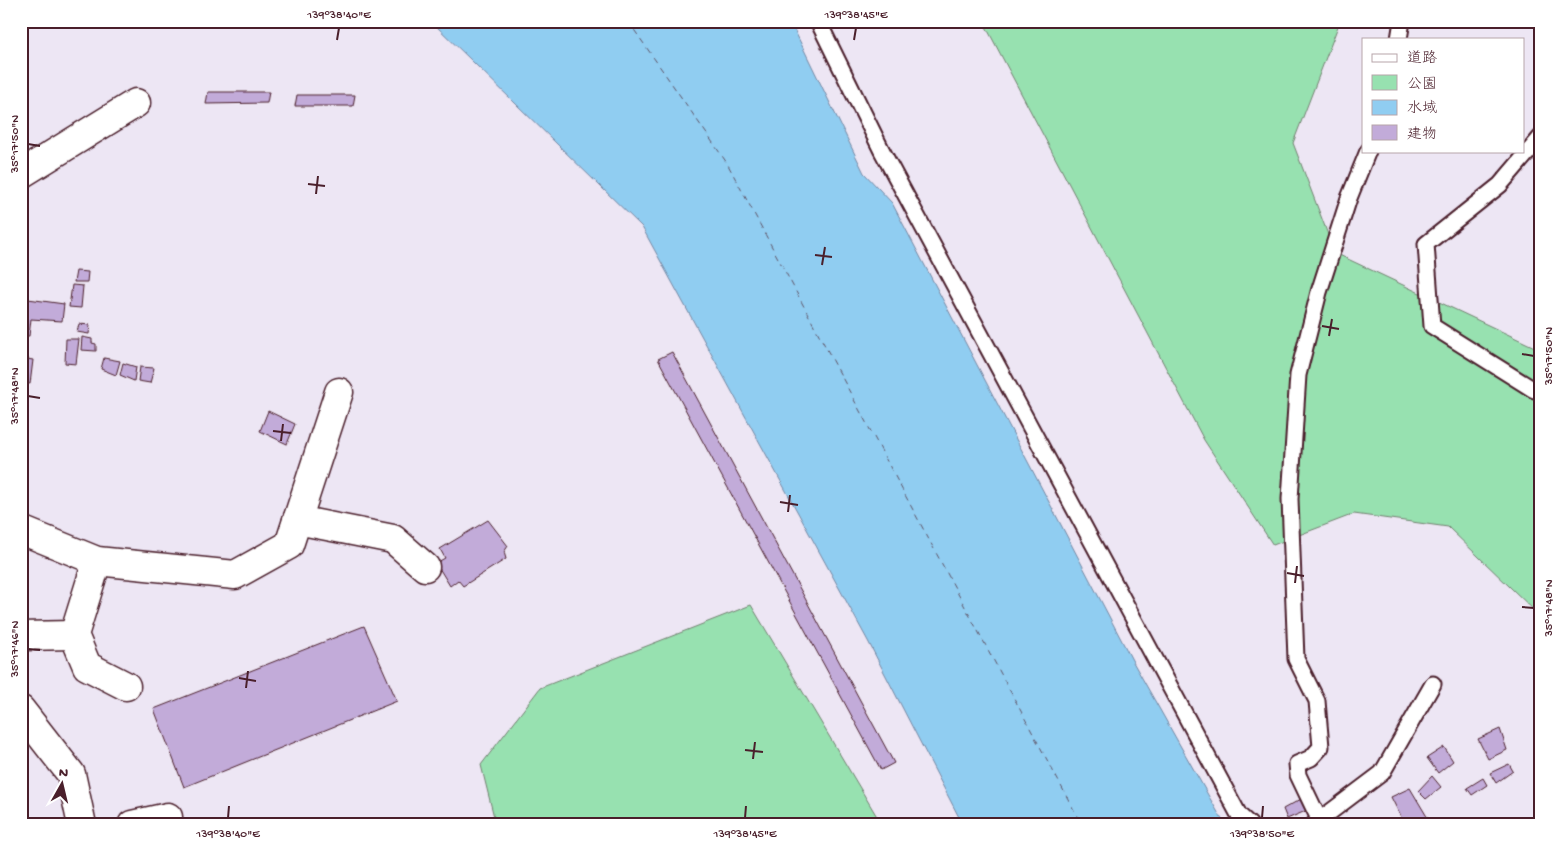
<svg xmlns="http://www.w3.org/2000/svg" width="1562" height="846" font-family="'Gochi Hand','Klee One',sans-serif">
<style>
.green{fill:#97e1b0;stroke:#70806e}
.water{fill:#90cdf1;stroke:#7487a2}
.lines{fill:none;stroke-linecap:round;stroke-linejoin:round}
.ferry{stroke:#5f5366;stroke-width:1;stroke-dasharray:6 5;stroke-linecap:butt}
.building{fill:#c2abd9;stroke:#4a1f2b}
.service-casing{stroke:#4a1f2b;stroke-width:19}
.minor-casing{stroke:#4a1f2b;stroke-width:31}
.service{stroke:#fff;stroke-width:15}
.minor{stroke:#fff;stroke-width:28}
.ticks{fill:none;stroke:#4a1f2b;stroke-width:2}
.neatline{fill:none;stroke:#4a1f2b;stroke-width:2}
.ticks-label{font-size:12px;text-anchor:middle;fill:#4a1f2b}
</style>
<rect width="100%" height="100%" fill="#ede6f4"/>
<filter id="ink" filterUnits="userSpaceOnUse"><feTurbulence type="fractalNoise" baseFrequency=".02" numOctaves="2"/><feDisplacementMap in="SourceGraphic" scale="10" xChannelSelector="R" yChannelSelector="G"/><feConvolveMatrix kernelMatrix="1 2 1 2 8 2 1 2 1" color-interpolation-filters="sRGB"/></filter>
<g filter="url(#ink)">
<g class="green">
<path d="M983,21H1340L1293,143L1335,253L1541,350V617L1448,527L1354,514L1273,545L1204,440Z"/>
<path d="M751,605L882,825H496L481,765L540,688Z"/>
</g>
<path class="water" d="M431,21H790L864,173L892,203L1133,662L1225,825H963L868,641L642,227Z"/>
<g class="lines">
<path class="ferry" d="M628,21L727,163L1082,825"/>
</g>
<g class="building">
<path d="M208,92H269L267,103L206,104Z"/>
<path d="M297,95H355L353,106H295Z"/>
<path d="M76,271L88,272L87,282H74Z"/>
<path d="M72,285L83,286L81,308L69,307Z"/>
<path d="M21,298L64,304L62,321L31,319L29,336H21Z"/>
<path d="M79,324L90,325L89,334L77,332Z"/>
<path d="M82,337L92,339V343L96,344V351L81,350Z"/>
<path d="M66,339H79L76,364L65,363Z"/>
<path d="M672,352L894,763L881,770L658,359Z"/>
<path d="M21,358L33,360L30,384L21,382Z"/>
<path d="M104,358L120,361L116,375L101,369Z"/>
<path d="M123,363L136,367L134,381L120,375Z"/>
<path d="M140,367L154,368L150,383L138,381Z"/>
<path d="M268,411L295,424L287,444L260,431Z"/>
<path d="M488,520L508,546L504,552L506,559L463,586L458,580L450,586L436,563L445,558L440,549Z"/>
<path d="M364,626L397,701L184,787L154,709Z"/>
<path d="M1500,729L1507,750L1488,759L1478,739Z"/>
<path d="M1444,747L1453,761L1438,773L1427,758Z"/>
<path d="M1509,764L1513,771L1496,783L1490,773Z"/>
<path d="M1432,776L1441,787L1426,799L1418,791Z"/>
<path d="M1483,778L1487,785L1472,795L1467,788Z"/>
<path d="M1410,788L1432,825H1405L1391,797Z"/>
<path d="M1303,798L1308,810L1287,819L1283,809Z"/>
</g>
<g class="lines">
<defs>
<g id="service">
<path d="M818,21L882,151L1239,815L1250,825"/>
<path d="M1399,39L1402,21"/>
<path d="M1541,137L1500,185L1426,244L1432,326L1534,390H1541"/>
<path d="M1319,819L1298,775L1297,764L1311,758L1321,747L1317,701L1296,659L1290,499L1298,375L1319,292L1349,198L1368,151"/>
<path d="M1313,825L1382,773L1433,684"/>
</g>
<g id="minor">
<path d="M21,174L136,103"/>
<path d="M297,520L393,539L425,567"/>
<path d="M21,530L97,561L235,575L289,545L339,392"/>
<path d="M97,561L74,635L87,666L126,686"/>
<path d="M21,636L74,635"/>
<path d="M21,710L71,774L82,825"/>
<path d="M132,825L168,817"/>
</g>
</defs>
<use href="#service" class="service-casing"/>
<use href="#minor" class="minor-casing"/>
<use href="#service" class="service"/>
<use href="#minor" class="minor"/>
</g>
</g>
<path class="ticks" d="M337,40L339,28M854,40L856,28M28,144L40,146M308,184L325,186M316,194L318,176M815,255L832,257M822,265L825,247M1322,326L1339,329M1329,336L1332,319M1522,354L1534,356M28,396L40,398M273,431L291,433M281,441L283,424M780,502L798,505M788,512L790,495M1287,573L1304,576M1295,583L1297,566M1522,607L1534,608M28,649L40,650M239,678L256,681M246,688L248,671M745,750L763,752M753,759L755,742M228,818L229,806M745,818L746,806M1262,818L1263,806"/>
<rect width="1562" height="846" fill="none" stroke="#fff" stroke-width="55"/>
<rect x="1362" y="38" width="162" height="115" fill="#ffffff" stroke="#b7a5aa"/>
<rect x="1372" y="54" width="25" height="8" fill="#ffffff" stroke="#b7a5aa"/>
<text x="1407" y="62" font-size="15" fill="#4a1f2b">道路</text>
<rect x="1372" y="75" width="25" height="15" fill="#97e1b0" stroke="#b7a5aa"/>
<text x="1407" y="88" font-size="15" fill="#4a1f2b">公園</text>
<rect x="1372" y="100" width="25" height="15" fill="#90cdf1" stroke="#b7a5aa"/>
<text x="1407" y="112" font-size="15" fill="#4a1f2b">水域</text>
<rect x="1372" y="125" width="25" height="15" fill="#c2abd9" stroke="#b7a5aa"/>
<text x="1407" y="138" font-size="15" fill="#4a1f2b">建物</text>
<g transform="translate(62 784) rotate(8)" stroke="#ffffff" stroke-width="4" paint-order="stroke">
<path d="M0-4L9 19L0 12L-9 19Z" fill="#4a1f2b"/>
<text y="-8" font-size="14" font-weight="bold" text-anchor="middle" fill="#4a1f2b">N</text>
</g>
<rect x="28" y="28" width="1506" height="790" class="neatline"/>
<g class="ticks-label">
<text x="339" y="18">139°38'40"E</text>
<text x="856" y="18">139°38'45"E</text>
<text transform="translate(14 144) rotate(-90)" y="4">35°17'50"N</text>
<text transform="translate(1548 356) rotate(-90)" y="4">35°17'50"N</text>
<text transform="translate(14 396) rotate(-90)" y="4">35°17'48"N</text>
<text transform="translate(1548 608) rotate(-90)" y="4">35°17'48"N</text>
<text transform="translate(14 649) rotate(-90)" y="4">35°17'46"N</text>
<text x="228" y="837">139°38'40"E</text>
<text x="745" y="837">139°38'45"E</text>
<text x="1262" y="837">139°38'50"E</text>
</g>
</svg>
